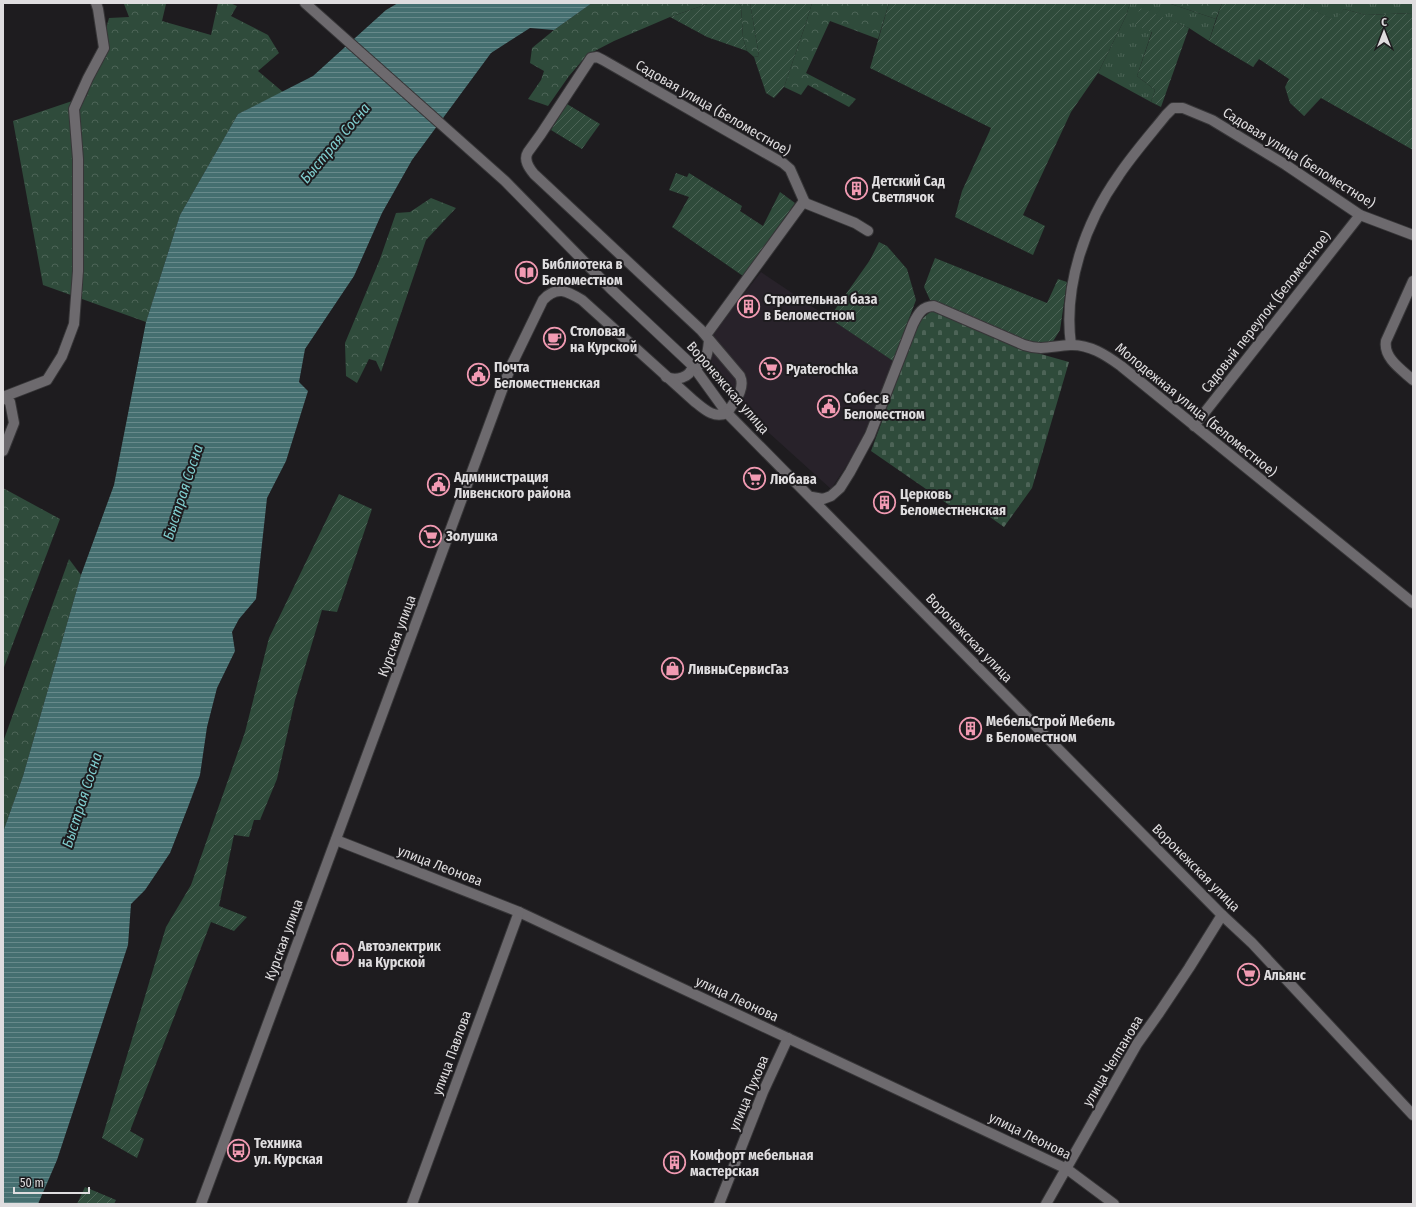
<svg xmlns="http://www.w3.org/2000/svg" width="1416" height="1207" font-family="'Fira Sans Condensed',sans-serif">
<style>
.built{fill:#28222a}
.grass{fill:url(#grass-tufts)}
.forest{fill:url(#forest-crowns)}
.cemetery{fill:url(#cemetery-stones)}
.garden{fill:url(#garden-furrows)}
.water{fill:url(#water-rules)}
.lines{fill:none;stroke-linecap:round;stroke-linejoin:round}
.minor-casing{stroke:#373638;stroke-width:12}
.minor{stroke:#6d6a6e;stroke-width:10}
.labels{text-anchor:middle;dominant-baseline:central;stroke-width:4;stroke-linejoin:round;paint-order:stroke}
.street-label{font-size:14px;fill:#dfdddf;stroke:#1e1c1f}
.poi-label{font-size:14px;font-weight:bold;fill:#dfdddf;stroke:#1e1c1f;text-anchor:start}
.water-label{font-size:15px;font-style:italic;fill:#80cecf;stroke:#1e1c1f}
</style>
<defs>
<pattern id="grass-tufts" width="24" height="20" patternUnits="userSpaceOnUse"><rect width="24" height="20" fill="#2f4b3b"/><path d="M3 7l-1-3M5 7V3M7 7l1-3M15 17l-1-3M17 17v-4M19 17l1-3" fill="none" stroke="#4d6457"/></pattern>
<pattern id="forest-crowns" width="20" height="18" patternUnits="userSpaceOnUse"><rect width="20" height="18" fill="#2f4b3b"/><path d="M2 6a3 3 0 1 1 6 0M12 15a3 3 0 1 1 6 0" fill="none" stroke="#4d6457"/></pattern>
<pattern id="cemetery-stones" width="16" height="16" patternUnits="userSpaceOnUse"><rect width="16" height="16" fill="#2f4b3b"/><path d="M2 7V4a2 2 0 0 1 4 0v3zM10 15v-3a2 2 0 0 1 4 0v3z" fill="#4d6457"/></pattern>
<pattern id="garden-furrows" width="10" height="10" patternUnits="userSpaceOnUse"><rect width="10" height="10" fill="#2f4b3b"/><path d="M-1 1l2-2M0 10L10 0M9 11l2-2" fill="none" stroke="#4d6457"/></pattern>
<pattern id="water-rules" width="6" height="5" patternUnits="userSpaceOnUse"><rect width="6" height="5" fill="#456f70"/><path d="M0 2.5h6" fill="none" stroke="#688a8b"/></pattern>
</defs>
<rect width="100%" height="100%" fill="#1e1c1f"/>
<path class="built" d="M761,272L893,361L859,447L831,489L768,432L711,367L713,333Z"/>
<g class="grass">
<path d="M1130,3H1168L1216,19L1209,41L1189,28L1140,9L1152,31L1137,76L1155,90L1151,102L1098,73L1126,16Z"/>
<path d="M1297,3H1355L1357,4L1360,3H1413V13L1366,15L1344,9L1336,21Z"/>
</g>
<g class="forest">
<path d="M127,3L166,4L162,21L211,35L218,3H230L237,6L231,16L268,35L279,53L258,71L283,92L238,114L180,215L146,322L43,285L13,121L87,96L109,18L129,17L124,4Z"/>
<path d="M592,3H710L670,17L614,41L587,55L569,76L548,106L528,99L541,80L544,71L530,63L532,48L554,30Z"/>
<path d="M738,3H750L759,56L754,57L747,51L743,38L741,6Z"/>
<path d="M812,3H889L878,39L830,21L806,73L856,99L849,107L808,85L801,95L784,87L806,23Z"/>
<path d="M1168,3H1222L1216,19Z"/>
<path d="M431,198L456,208L426,240L381,372L376,361L369,359L357,383L346,376L345,343L380,259L396,213L410,212Z"/>
<path d="M3,488L60,519L3,670Z"/>
<path d="M69,559L81,575L23,776L3,832V742Z"/>
</g>
<path class="cemetery" d="M930,312H942L1023,349L1069,362L1032,488L1004,527L980,510L952,507L871,451L916,329L922,319Z"/>
<g class="garden">
<path d="M710,3H738L741,6L743,38L747,51L707,37L670,17Z"/>
<path d="M750,3H812L806,23L784,87L774,98L766,93L754,57L759,56Z"/>
<path d="M889,3H1130L1126,16L1098,73L1071,112L1023,215L1045,226L1033,255L955,217L962,191L991,128L870,68Z"/>
<path d="M1222,3H1297L1335,20L1344,9L1366,15L1413,13V150L1321,98L1304,116L1290,103L1285,87L1289,79L1259,59L1253,67L1209,41Z"/>
<path d="M1140,8L1189,28L1161,107L1151,102L1155,90L1137,76L1152,32L1136,26V19Z"/>
<path d="M567,104L600,124L582,149L551,130Z"/>
<path d="M676,173L687,177L689,173L742,206L740,211L763,226L780,192L795,203L743,276L672,227L689,197L669,190Z"/>
<path d="M879,242L887,246L907,269L916,300L893,361L829,318L870,260Z"/>
<path d="M935,258L1047,303L1058,279L1067,282L1060,330L1052,343L1040,345L1018,338L930,300L924,287Z"/>
<path d="M339,494L372,509L337,612L322,610L295,700L277,779L260,820H254L249,837L234,835L219,906L247,917L234,931L211,922L130,1131L144,1139L137,1158L102,1138L166,927L191,885L245,732L269,638Z"/>
<path d="M85,1187L116,1200L114,1204H77Z"/>
</g>
<path class="water" d="M398,3H592L554,30L530,28L491,53L412,160L382,213L354,276L305,349L299,382L308,391L286,461L267,498L256,599L239,619L232,632L235,651L217,688L207,727L200,775L188,807L170,853L145,890L131,904L128,945L57,1160L38,1204H3V832L23,776L81,575L114,485L146,322L180,215L238,114L313,76L386,10Z"/>
<g class="lines">
<defs>
<g id="minor">
<path d="M305,3L505,181L611,289L693,366L727,413L1222,915L1252,943L1413,1115"/>
<path d="M1413,281L1386,341C1383,358 1402,370 1413,380"/>
<path d="M706,335L804,201"/>
<path d="M1071,345C1063,286 1085,223 1119,175C1133,154 1150,135 1166,115L1173,108H1183L1212,120L1286,165L1360,215L1413,235"/>
<path d="M666,377C676,381 690,378 693,366C707,367 708,351 709,340"/>
<path d="M3,397L47,380L62,356L74,324L78,271V159L74,109L88,78L104,48L98,9L96,3"/>
<path d="M3,397L10,402L14,423L3,451"/>
<path d="M727,413C734,402 746,389 740,376L701,330L534,174C529,168 523,160 528,152L541,134L591,58L597,57L603,60L783,163L790,169L805,203L855,223L868,231"/>
<path d="M1194,426L1360,215"/>
<path d="M812,497L823,499L831,496L840,488L850,472L870,435L913,324C918,314 922,306 934,306L1024,345C1042,351 1052,346 1070,345C1089,344 1106,355 1121,366L1413,603"/>
<path d="M336,840L519,912L1067,1169L1114,1204"/>
<path d="M201,1204L511,366L543,300C557,285 567,291 582,300L694,401C704,409 714,419 727,413"/>
<path d="M412,1204L519,912"/>
<path d="M719,1204L763,1092L788,1038"/>
<path d="M1046,1204L1137,1044L1159,1013L1189,968L1222,915"/>
</g>
</defs>
<use href="#minor" class="minor-casing"/>
<use href="#minor" class="minor"/>
</g>
<defs>
<symbol id="building-ring" viewBox="-11 -11 22 22"><circle r="9.5" fill="#1e1c1f" stroke="#f19ab2" stroke-width="1.5"/><path d="M-4-6H4V6H1V3H-1V6H-4ZM-2.5-4.3h1.7v1.8h-1.7ZM.8-4.3h1.7v1.8H.8ZM-2.5-1h1.7V.8h-1.7ZM.8-1h1.7V.8H.8Z" fill="#f19ab2"/></symbol>
<symbol id="library-ring" viewBox="-11 -11 22 22"><circle r="9.5" fill="#1e1c1f" stroke="#f19ab2" stroke-width="1.5"/><path d="M-6-4Q-3-5.5-.7-3.5V5Q-3 3-6 4ZM6-4Q3-5.5 .7-3.5V5Q3 3 6 4Z" fill="#f19ab2"/></symbol>
<symbol id="cafe-ring" viewBox="-11 -11 22 22"><circle r="9.5" fill="#1e1c1f" stroke="#f19ab2" stroke-width="1.5"/><path d="M-5.5-4.5H6V0H3Q3 3.5 0 3.5H-2.5Q-5.5 3.5-5.5 0ZM3-3.2v2h1.7v-2ZM-6 4.5H4V6H-6Z" fill="#f19ab2"/></symbol>
<symbol id="supermarket-ring" viewBox="-11 -11 22 22"><circle r="9.5" fill="#1e1c1f" stroke="#f19ab2" stroke-width="1.5"/><path d="M-6-5.5h2.5l.6 2H6L4.5 2H-2.5L-4.4-4H-6ZM-1.5 3.2a1.3 1.3 0 1 0 .1 0ZM3 3.2a1.3 1.3 0 1 0 .1 0Z" fill="#f19ab2"/></symbol>
<symbol id="civic-ring" viewBox="-11 -11 22 22"><circle r="9.5" fill="#1e1c1f" stroke="#f19ab2" stroke-width="1.5"/><path d="M-.6-6.5H3V-4.5H.6V-3L4-1V1h2V6H-6V1h2V-1L-.6-3ZM-1.2 2.5V6h2.4V2.5Z" fill="#f19ab2"/></symbol>
<symbol id="shop-ring" viewBox="-11 -11 22 22"><circle r="9.5" fill="#1e1c1f" stroke="#f19ab2" stroke-width="1.5"/><path d="M-5-2.5h2.3a2.7 3.5 0 0 1 5.4 0H5L5.5 6h-11ZM-1.5-2.5h3a1.5 2.3 0 0 0-3 0Z" fill="#f19ab2"/></symbol>
<symbol id="bus-ring" viewBox="-11 -11 22 22"><circle r="9.5" fill="#1e1c1f" stroke="#f19ab2" stroke-width="1.5"/><path d="M-5-6H5V4H4V6H2V4H-2V6H-4V4H-5ZM-3.5-4V0h7V-4ZM-3.5 1.2v1.5H-2V1.2ZM2 1.2v1.5H3.5V1.2Z" fill="#f19ab2"/></symbol>
</defs>
<g fill-rule="evenodd">
<use href="#building-ring" x="844" y="176" width="25" height="25"/>
<use href="#library-ring" x="514" y="260" width="25" height="25"/>
<use href="#building-ring" x="736" y="294" width="25" height="25"/>
<use href="#cafe-ring" x="542" y="326" width="25" height="25"/>
<use href="#supermarket-ring" x="758" y="356" width="25" height="25"/>
<use href="#civic-ring" x="466" y="362" width="25" height="25"/>
<use href="#civic-ring" x="816" y="394" width="25" height="25"/>
<use href="#supermarket-ring" x="742" y="466" width="25" height="25"/>
<use href="#civic-ring" x="426" y="472" width="25" height="25"/>
<use href="#building-ring" x="872" y="490" width="25" height="25"/>
<use href="#supermarket-ring" x="418" y="524" width="25" height="25"/>
<use href="#shop-ring" x="660" y="656" width="25" height="25"/>
<use href="#building-ring" x="958" y="716" width="25" height="25"/>
<use href="#shop-ring" x="330" y="942" width="25" height="25"/>
<use href="#supermarket-ring" x="1236" y="962" width="25" height="25"/>
<use href="#bus-ring" x="226" y="1138" width="25" height="25"/>
<use href="#building-ring" x="662" y="1150" width="25" height="25"/>
</g>
<g class="labels">
<g class="street-label">
<text transform="translate(713 108) rotate(30)">Садовая улица (Беломестное)</text>
<text transform="translate(1299 158) rotate(32)">Садовая улица (Беломестное)</text>
<text transform="translate(1266 312) rotate(-52)">Садовый переулок (Беломестное)</text>
<text transform="translate(728 388) rotate(49)">Воронежская улица</text>
<text transform="translate(1196 410) rotate(39)">Молодежная улица (Беломестное)</text>
<text transform="translate(397 636) rotate(-70)">Курская улица</text>
<text transform="translate(969 638) rotate(46)">Воронежская улица</text>
<text transform="translate(440 866) rotate(21)">улица Леонова</text>
<text transform="translate(1196 868) rotate(45)">Воронежская улица</text>
<text transform="translate(284 940) rotate(-70)">Курская улица</text>
<text transform="translate(737 999) rotate(25)">улица Леонова</text>
<text transform="translate(452 1053) rotate(-70)">улица Павлова</text>
<text transform="translate(1113 1061) rotate(-59)">улица Челпанова</text>
<text transform="translate(749 1093) rotate(-67)">улица Пухова</text>
<text transform="translate(1030 1136) rotate(26)">улица Леонова</text>
</g>
<g class="poi-label">
<text x="872" y="181">Детский Сад<tspan x="872" dy="16">Светлячок</tspan></text>
<text x="542" y="264">Библиотека в<tspan x="542" dy="16">Беломестном</tspan></text>
<text x="764" y="299">Строительная база<tspan x="764" dy="16">в Беломестном</tspan></text>
<text x="570" y="331">Столовая<tspan x="570" dy="16">на Курской</tspan></text>
<text x="494" y="367">Почта<tspan x="494" dy="16">Беломестненская</tspan></text>
<text x="786" y="369">Pyaterochka</text>
<text x="844" y="398">Собес в<tspan x="844" dy="16">Беломестном</tspan></text>
<text x="454" y="477">Администрация<tspan x="454" dy="16">Ливенского района</tspan></text>
<text x="770" y="479">Любава</text>
<text x="900" y="494">Церковь<tspan x="900" dy="16">Беломестненская</tspan></text>
<text x="446" y="536">Золушка</text>
<text x="688" y="669">ЛивныСервисГаз</text>
<text x="986" y="721">МебельСтрой Мебель<tspan x="986" dy="16">в Беломестном</tspan></text>
<text x="358" y="946">Автоэлектрик<tspan x="358" dy="16">на Курской</tspan></text>
<text x="1264" y="975">Альянс</text>
<text x="254" y="1143">Техника<tspan x="254" dy="16">ул. Курская</tspan></text>
<text x="690" y="1155">Комфорт мебельная<tspan x="690" dy="16">мастерская</tspan></text>
</g>
<g class="water-label">
<text transform="translate(335 143) rotate(-50)">Быстрая Сосна</text>
<text transform="translate(183 492) rotate(-72)">Быстрая Сосна</text>
<text transform="translate(82 800) rotate(-72)">Быстрая Сосна</text>
</g>
</g>
<rect width="1416" height="1207" fill="none" stroke="#dfdddf" stroke-width="8"/>
<g transform="translate(1384 32)" stroke="#1e1c1f" stroke-width="3" paint-order="stroke">
<path d="M0-3L7 15L0 10L-7 15Z" fill="#dfdddf"/>
<text y="-6" font-size="11" font-weight="bold" text-anchor="middle" fill="#dfdddf">С</text>
</g>
<path d="M14 1187v6h75v-6" fill="none" stroke="#dfdddf" stroke-width="2"/>
<text x="20" y="1187" font-size="12" fill="#dfdddf" stroke="#1e1c1f" stroke-width="3" paint-order="stroke">50 m</text>
</svg>
